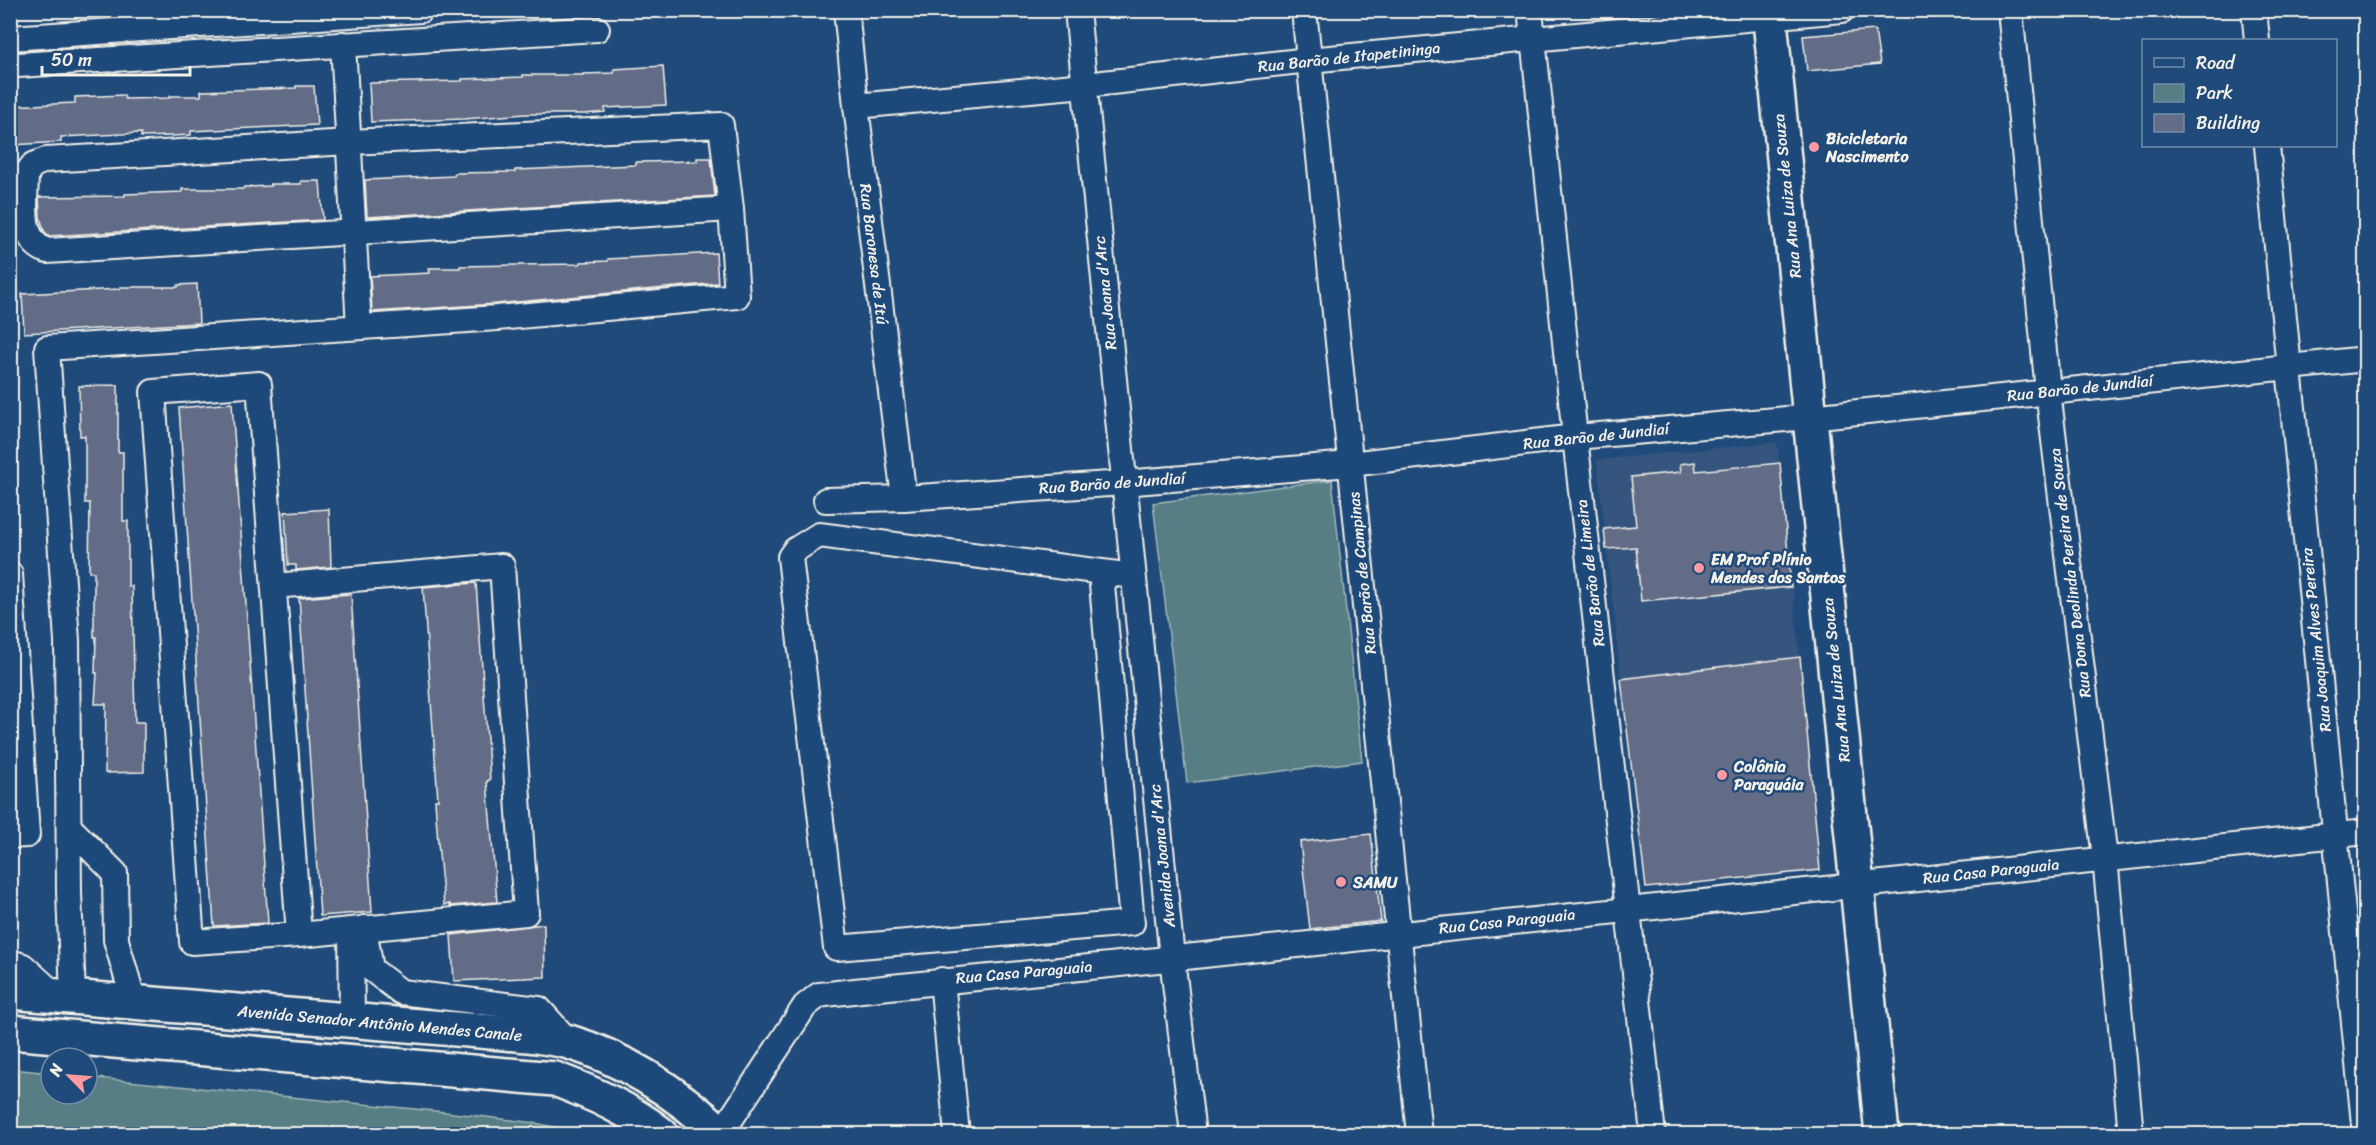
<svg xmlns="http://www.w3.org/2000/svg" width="2376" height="1145" font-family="Sriracha,sans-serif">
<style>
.built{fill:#34547e}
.green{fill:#577e84;stroke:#a6b8b6;stroke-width:1.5}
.building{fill:#646c87;stroke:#f4f1e8;stroke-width:1.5}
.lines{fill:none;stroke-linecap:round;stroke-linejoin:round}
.street-casing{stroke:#f4f1e8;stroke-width:28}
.secondary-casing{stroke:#f4f1e8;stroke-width:38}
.street{stroke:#1f4a7a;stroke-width:24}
.secondary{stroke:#1f4a7a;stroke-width:33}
.poi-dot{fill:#ff9aa2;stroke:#1f4a7a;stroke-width:2}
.labels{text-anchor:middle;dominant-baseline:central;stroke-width:5;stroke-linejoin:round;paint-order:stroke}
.street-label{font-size:16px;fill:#f4f1e8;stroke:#1f4a7a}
.poi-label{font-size:16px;font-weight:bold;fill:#f4f1e8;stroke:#1f4a7a;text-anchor:start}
</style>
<rect width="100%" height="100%" fill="#1f4a7a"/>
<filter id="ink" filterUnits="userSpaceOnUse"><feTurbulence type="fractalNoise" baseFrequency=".0167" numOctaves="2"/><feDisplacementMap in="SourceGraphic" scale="12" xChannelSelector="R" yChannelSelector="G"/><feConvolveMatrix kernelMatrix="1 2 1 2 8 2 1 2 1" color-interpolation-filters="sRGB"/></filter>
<g filter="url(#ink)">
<path class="built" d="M1777,442L1800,657L1621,679L1597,460Z"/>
<g class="green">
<path d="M1332,480L1362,761L1187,783L1153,503Z"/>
<path d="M11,1069L51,1073V1094H87V1077L445,1112L535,1123L587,1134H11Z"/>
</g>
<g class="building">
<path d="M1875,30L1880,64L1807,71L1803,36Z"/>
<path d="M663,66L666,105L605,108V112L585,114H525L464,119L371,122L369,83L462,81V79L523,77V75H583V74L614,73V69Z"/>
<path d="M296,86H314L317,125L191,131V135L172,136L141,137V133L61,137V142L12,145L10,106L75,103V97L124,95L125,99L170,98V96H201V91L296,88Z"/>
<path d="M697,158H711L715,196L367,217L365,180L454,176L455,173L515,172V170L636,165V162L697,161Z"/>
<path d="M301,181H320L323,220L49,236L44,231L40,217L39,197L125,196V194L182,192V189H243L244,187L271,186L270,184H301Z"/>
<path d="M716,253L718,283L496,304L372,312L370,276L430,273L429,268H460V266L580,264L581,262L608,261V259Z"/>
<path d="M197,284L199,323L24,333L22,294L120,289V287H178V285Z"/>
<path d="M118,385V452H123V521H128V586H132L135,722H144V772L105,773L106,704H95L97,673H95L96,637H94V572H89L90,503H85V436H80L79,386Z"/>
<path d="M232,403L268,923L214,926L179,408Z"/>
<path d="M1695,462L1696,471L1780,463L1791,587L1641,601L1636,547L1606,549L1604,529L1636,526L1631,477L1681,472L1680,464Z"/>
<path d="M329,509L331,567L296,570V565H288L285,512Z"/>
<path d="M476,583L490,780L487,781L497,902L450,906V904L444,905L438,843L435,800H438L423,587Z"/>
<path d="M351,594L372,912L320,916L299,598Z"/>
<path d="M1800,657L1820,870L1646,888L1621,679Z"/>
<path d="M1371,834L1381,921L1310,929L1300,842Z"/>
<path d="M544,924L545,977L454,981L451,935Z"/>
</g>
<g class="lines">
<defs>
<g id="street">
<path d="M846,10L856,106L904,498"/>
<path d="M1077,10L1172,958L1193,1134"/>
<path d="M1304,10L1419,1134"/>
<path d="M1530,10L1575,437L1653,1134"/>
<path d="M2010,10L2048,391L2105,858L2131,1134"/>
<path d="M2254,10L2257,40"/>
<path d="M10,38L421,10"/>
<path d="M343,44L359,327"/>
<path d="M18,65L597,29"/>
<path d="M856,106L1085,85L1309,60L1842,10"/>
<path d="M2267,146L2365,1134"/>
<path d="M826,500L904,498L1124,483L1350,464L1575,437L1810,417L2366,359"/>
<path d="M1101,573L1132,923L836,948L790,557L795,550L819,535L1133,576"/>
<path d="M10,574L27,835L10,836"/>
<path d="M274,586L502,566L526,913L299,935L192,942L153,392L259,384L299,935"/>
<path d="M69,827L115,873L116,940L134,1002"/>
<path d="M364,928L371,969L401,992L539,1009L568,1041"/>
<path d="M351,930L352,1020"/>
<path d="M10,962L23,966L56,996"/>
<path d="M942,980L957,1134"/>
<path d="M73,997L69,892L67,641L47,348L497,318L737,296L731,209L721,125L349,142L46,160L33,165L26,174C26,200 18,241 47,251L731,209"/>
<path d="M721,1134L805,1006L819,995C938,981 1057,971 1176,958C1573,914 1969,875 2366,832"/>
</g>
<g id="secondary">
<path d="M1769,10L1882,1134"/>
<path d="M10,992L528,1035C541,1037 556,1038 569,1042C626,1059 679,1095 722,1134"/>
<path d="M10,1032L555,1079C592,1093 629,1109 661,1134"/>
</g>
</defs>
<use href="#street" class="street-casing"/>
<use href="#secondary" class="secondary-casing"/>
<use href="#street" class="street"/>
<use href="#secondary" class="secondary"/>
</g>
</g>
<g class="poi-dot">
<circle cx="1814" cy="147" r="6"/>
<circle cx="1699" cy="568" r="6"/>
<circle cx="1722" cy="775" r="6"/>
<circle cx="1341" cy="882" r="6"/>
</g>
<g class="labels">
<g class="street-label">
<text transform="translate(1349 57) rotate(-6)">Rua Barão de Itapetininga</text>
<text transform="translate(1787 196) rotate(-96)">Rua Ana Luiza de Souza</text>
<text transform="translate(874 254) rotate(83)">Rua Baronesa de Itú</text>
<text transform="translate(1105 293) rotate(-96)">Rua Joana d'Arc</text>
<text transform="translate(2080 388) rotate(-6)">Rua Barão de Jundiaí</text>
<text transform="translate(1596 436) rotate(-6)">Rua Barão de Jundiaí</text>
<text transform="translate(1112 483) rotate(-4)">Rua Barão de Jundiaí</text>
<text transform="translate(1362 573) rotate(-96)">Rua Barão de Campinas</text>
<text transform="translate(1590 573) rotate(-97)">Rua Barão de Limeira</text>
<text transform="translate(2070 573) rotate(-97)">Rua Dona Deolinda Pereira de Souza</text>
<text transform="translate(2316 640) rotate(-96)">Rua Joaquim Alves Pereira</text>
<text transform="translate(1836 680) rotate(-96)">Rua Ana Luiza de Souza</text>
<text transform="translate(1162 856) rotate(-96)">Avenida Joana d'Arc</text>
<text transform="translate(1991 871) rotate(-6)">Rua Casa Paraguaia</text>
<text transform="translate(1507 921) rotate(-6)">Rua Casa Paraguaia</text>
<text transform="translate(1024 972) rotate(-5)">Rua Casa Paraguaia</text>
<text transform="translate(380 1023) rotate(5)">Avenida Senador Antônio Mendes Canale</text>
</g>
<g class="poi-label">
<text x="1826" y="138">Bicicletaria<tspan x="1826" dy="18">Nascimento</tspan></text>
<text x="1711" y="559">EM Prof Plínio<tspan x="1711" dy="18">Mendes dos Santos</tspan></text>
<text x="1734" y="766">Colônia<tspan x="1734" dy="18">Paraguáia</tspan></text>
<text x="1353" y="882">SAMU</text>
</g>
</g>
<rect width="2376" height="1145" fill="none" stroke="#1f4a7a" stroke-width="36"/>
<rect x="18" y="18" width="2340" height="1109" fill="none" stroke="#f4f1e8" stroke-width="2" filter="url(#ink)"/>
<rect x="2142" y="39" width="195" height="108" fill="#1f4a7a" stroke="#748da6" stroke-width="1.5"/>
<rect x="2154" y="58" width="30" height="9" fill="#1f4a7a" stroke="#748da6" stroke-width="1.5"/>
<text x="2196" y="69" font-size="18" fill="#f4f1e8">Road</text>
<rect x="2154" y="84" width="30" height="18" fill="#577e84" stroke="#748da6" stroke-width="1.5"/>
<text x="2196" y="99" font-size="18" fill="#f4f1e8">Park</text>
<rect x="2154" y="114" width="30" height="18" fill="#646c87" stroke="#748da6" stroke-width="1.5"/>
<text x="2196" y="129" font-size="18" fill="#f4f1e8">Building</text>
<g transform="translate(69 1076) rotate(295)"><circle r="28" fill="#1f4a7a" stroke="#748da6" stroke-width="1.5"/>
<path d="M0-4.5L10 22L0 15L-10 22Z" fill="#ff9aa2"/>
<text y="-9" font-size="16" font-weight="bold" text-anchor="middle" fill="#f4f1e8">N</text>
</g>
<path d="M42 66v9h148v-9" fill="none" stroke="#f4f1e8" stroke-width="3"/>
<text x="51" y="66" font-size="18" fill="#f4f1e8" stroke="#1f4a7a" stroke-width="4.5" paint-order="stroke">50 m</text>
</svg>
